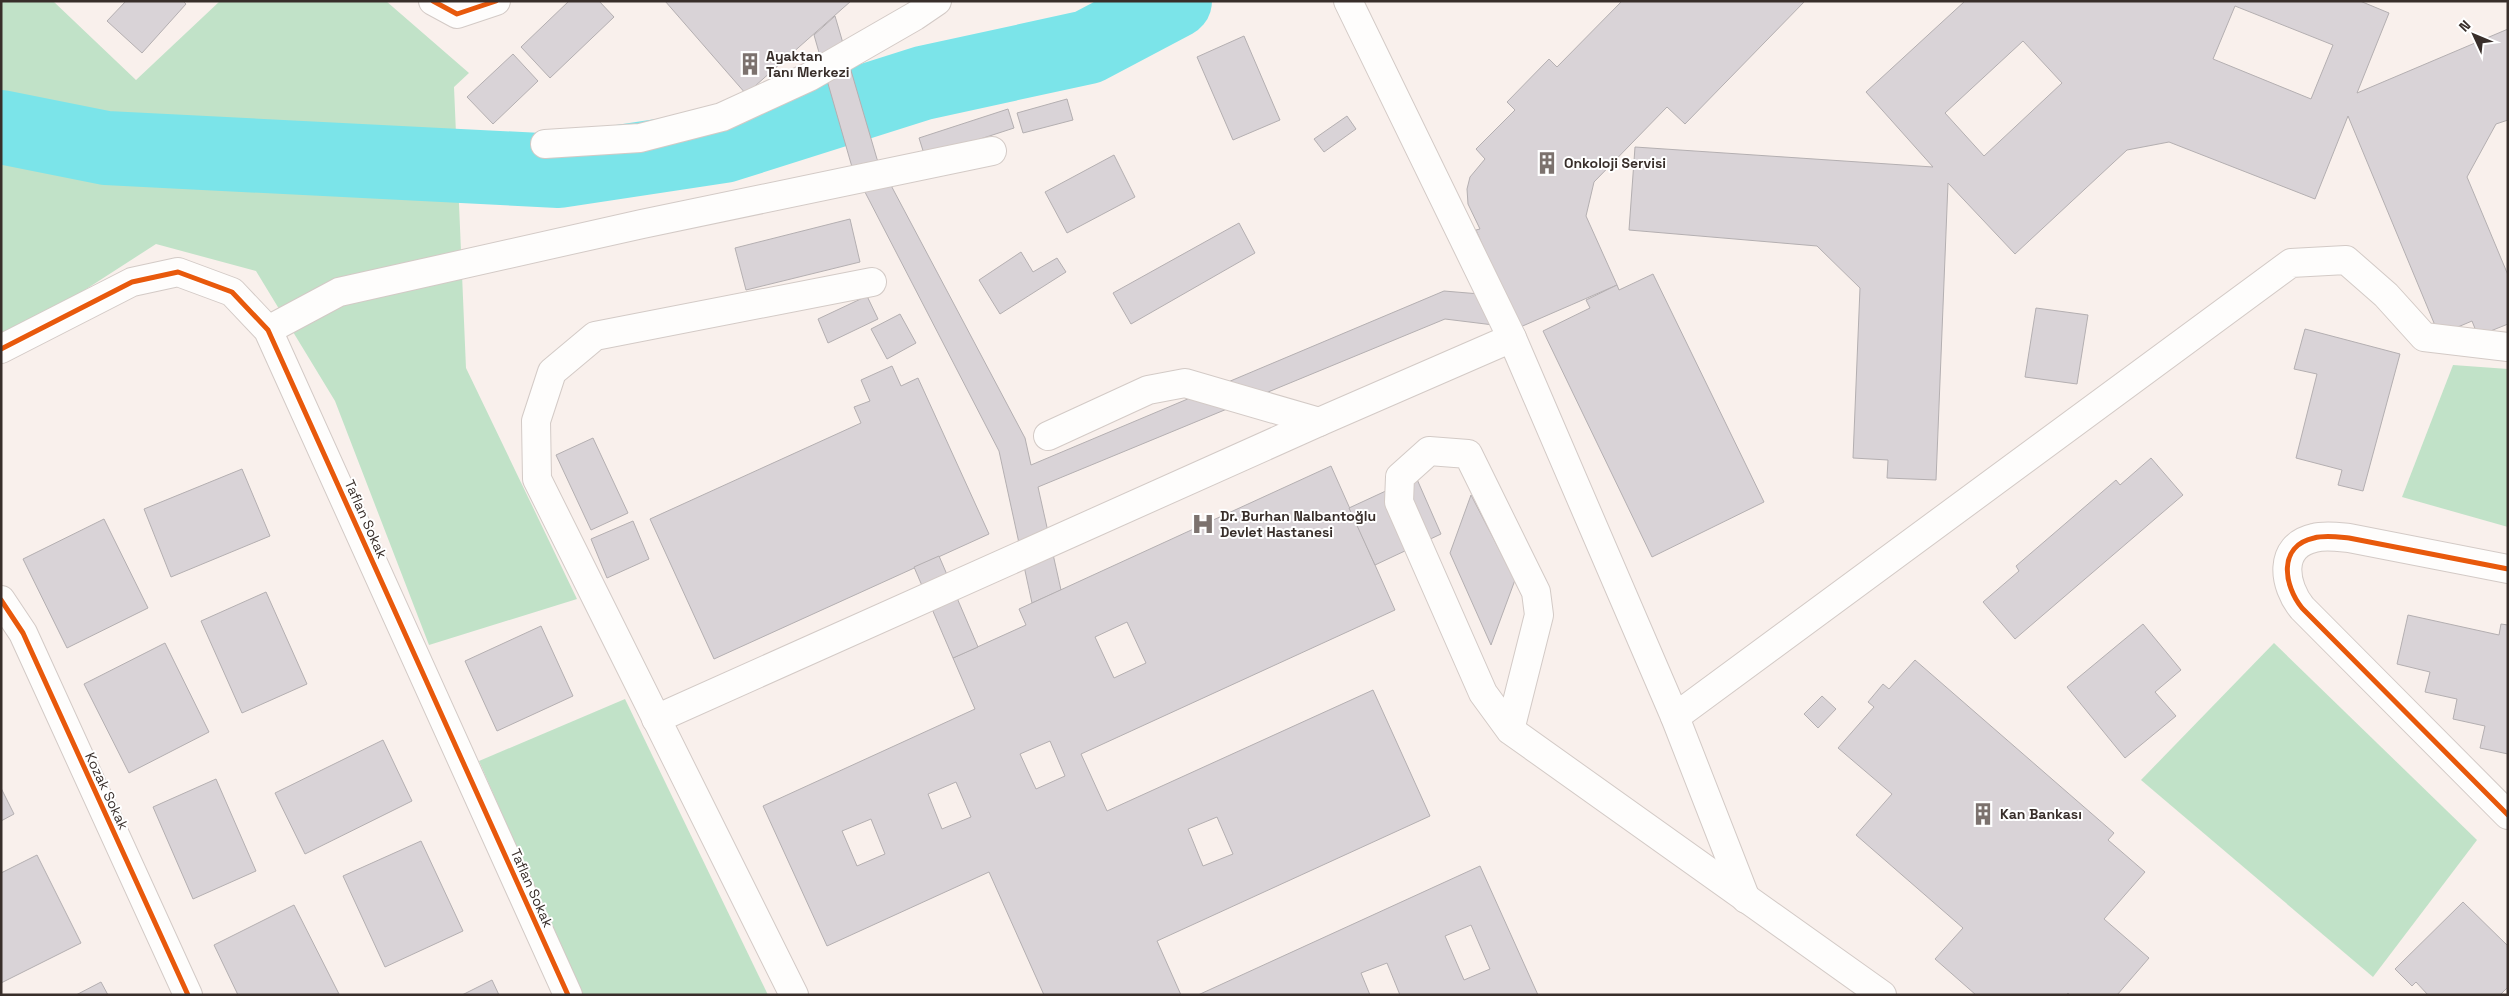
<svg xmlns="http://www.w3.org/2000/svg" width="2509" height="996" font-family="'Space Grotesk',sans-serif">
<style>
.green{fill:#c1e2c8}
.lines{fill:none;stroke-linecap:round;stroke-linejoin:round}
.river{stroke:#7be4e9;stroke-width:74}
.building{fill:#d9d3d7;stroke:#b4afb1;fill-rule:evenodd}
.minor-casing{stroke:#d3cac6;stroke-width:30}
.minor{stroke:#fefdfc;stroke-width:28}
.cycleway-casing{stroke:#fff;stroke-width:8}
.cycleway{stroke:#e8590c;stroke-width:5}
.labels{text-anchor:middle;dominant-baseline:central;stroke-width:4;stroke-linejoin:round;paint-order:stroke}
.poi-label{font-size:14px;font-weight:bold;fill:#382e2a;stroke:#fff;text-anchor:start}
.street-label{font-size:14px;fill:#382e2a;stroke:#fff}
</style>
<rect width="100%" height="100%" fill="#f9f0ec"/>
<g class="green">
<path d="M1,1H53L136,80L220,1H386L469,73L454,87L466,368L577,599L429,645L335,401L256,271L156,244L1,344Z"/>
<path d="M2453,365L2508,369V527L2402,497Z"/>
<path d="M2274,643L2477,840L2373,977L2141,780Z"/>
<path d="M625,699L768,995H581L479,761Z"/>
</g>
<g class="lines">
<path class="river" d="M1,127L106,148L559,171L724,146L923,83L1088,47L1175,1"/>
</g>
<g class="building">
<path d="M126,1H183L186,4L142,53L107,21Z"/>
<path d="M569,1H599L614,17L550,78L521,47Z"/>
<path d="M665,1H851L746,94Z"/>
<path d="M1622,1H1805L1685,124L1667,107L1594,182L1586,216L1617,285L1518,328L1476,230L1480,229L1468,204L1467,189L1470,177L1485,159L1476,149L1515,110L1507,102L1549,59L1557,67Z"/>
<path d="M1965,1H2360L2389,13L2357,93L2508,29V120L2496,124L2467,177L2508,275V324L2478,336L2472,321L2439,335L2348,116L2315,199L2169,142L2127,150L2015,254L1948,183L1936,480L1887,478L1888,460L1853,458L1860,288L1817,246L1629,230L1635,147L1933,167L1866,92ZM2235,6L2333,45L2311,99L2213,59ZM2023,41L2062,83L1984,156L1945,113Z"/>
<path d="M835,16L877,159L1025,438L1031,465L1444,291L1504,296L1518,328L1445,319L1038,487L1061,590L1032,603L999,451L852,167L814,35Z"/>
<path d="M1244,36L1280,120L1233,140L1197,57Z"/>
<path d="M513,54L538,81L493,124L467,97Z"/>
<path d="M1067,99L1073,120L1023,133L1017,113Z"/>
<path d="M1008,109L1014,128L925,157L919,138Z"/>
<path d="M1347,116L1356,129L1324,152L1314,139Z"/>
<path d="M1114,155L1135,197L1067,233L1045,192Z"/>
<path d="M850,219L860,262L746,290L735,248Z"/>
<path d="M1239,223L1255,253L1131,324L1113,293Z"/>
<path d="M1021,252L1033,272L1057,258L1066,272L1000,314L979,280Z"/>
<path d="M1653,274L1764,502L1652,557L1543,331L1590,308L1586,300L1617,285L1619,290Z"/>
<path d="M867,296L878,319L828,343L818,319Z"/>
<path d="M2036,308L2088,315L2077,384L2025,377Z"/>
<path d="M900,314L916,343L887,359L871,329Z"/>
<path d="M2305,329L2400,354L2363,491L2338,485L2342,470L2296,458L2317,374L2294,369Z"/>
<path d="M892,366L901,386L918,378L989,534L714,659L650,519L861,423L854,407L870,401L861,380Z"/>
<path d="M593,438L628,513L591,530L556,455Z"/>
<path d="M2151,458L2183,495L2015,639L1983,602L2019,571L2016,566L2116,480L2120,485Z"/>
<path d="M1331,466L1395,610L1081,754L1107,811L1373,690L1430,816L1157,941L1181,995H1044L989,872L827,946L763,806L975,709L953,658L1026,625L1019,609ZM1127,622L1146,663L1114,678L1095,637ZM1050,741L1065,776L1036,789L1020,754ZM956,782L971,817L942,829L928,794ZM1217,817L1233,854L1203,866L1188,829ZM871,819L885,854L857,866L842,831Z"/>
<path d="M242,469L270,536L171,577L144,509Z"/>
<path d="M1416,477L1441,534L1375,565L1349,508Z"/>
<path d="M1471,495L1515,580L1491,645L1450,553Z"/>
<path d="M104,519L148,608L67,648L23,559Z"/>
<path d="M633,521L649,559L607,578L591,539Z"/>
<path d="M939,556L978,647L953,658L914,567Z"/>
<path d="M266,592L307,684L242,713L201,621Z"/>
<path d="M2408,615L2499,635L2501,624L2508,625V754L2480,748L2485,726L2453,719L2457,699L2425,692L2430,672L2397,664Z"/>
<path d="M2143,624L2181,670L2155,692L2176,716L2125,758L2067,687Z"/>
<path d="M541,626L573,696L497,731L465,661Z"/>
<path d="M165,643L209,732L129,773L84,684Z"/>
<path d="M1915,660L2114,833L2108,840L2145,872L2104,919L2149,958L2117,995H2070L2068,993L2066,995H1976L1935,959L1963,928L1856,835L1892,794L1838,748L1874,707L1868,702L1883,684L1889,689Z"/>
<path d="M1822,696L1836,709L1818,728L1804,714Z"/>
<path d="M383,740L412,801L305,854L275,793Z"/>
<path d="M216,779L256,871L193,899L153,807Z"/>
<path d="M1,788L14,814L1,821Z"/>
<path d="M421,841L463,931L385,967L343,876Z"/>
<path d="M37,855L81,943L1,983V873Z"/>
<path d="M1480,866L1538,995H1400L1387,963L1361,973L1370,995H1198ZM1471,925L1490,969L1464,980L1445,936Z"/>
<path d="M2463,902L2508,946V987L2500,995H2428L2416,982L2412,986L2395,969Z"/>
<path d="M294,905L339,994L238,995L214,945Z"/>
<path d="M492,980L499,995H462Z"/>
<path d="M101,982L108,995H76Z"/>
</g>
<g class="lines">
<defs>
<g id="minor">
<path d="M433,1L457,14L496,1"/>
<path d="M1348,1L1512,338L1675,717L1746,899"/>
<path d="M545,144L640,138L722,117L809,77L915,16L937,1"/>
<path d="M268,330L339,292L642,224L992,151"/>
<path d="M1,349L132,282L178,272L232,292L268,330L568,995"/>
<path d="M1048,436L1148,390L1185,383L1319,422"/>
<path d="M2508,569L2349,538C2338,537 2325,535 2314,538C2277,546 2284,586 2302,608L2508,815"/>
<path d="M1,600L23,633L188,995"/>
<path d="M1675,717L2291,263L2346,260L2386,295L2424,337L2508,347"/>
<path d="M656,719L1319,422L1512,338"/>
<path d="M1510,730L1539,615L1536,592L1468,454L1429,451L1400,477L1399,502L1483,693L1510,730L1882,995"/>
<path d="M794,995L537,479L536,421L552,372L595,336L872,282"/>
</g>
</defs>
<use href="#minor" class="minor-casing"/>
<use href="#minor" class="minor"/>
<defs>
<g id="cycleway">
<path d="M433,1L457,14L496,1"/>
<path d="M1,349L132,282L178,272L232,292L268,330L568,995"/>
<path d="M2508,569L2349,538C2338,537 2325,535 2314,538C2277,546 2284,586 2302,608L2508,815"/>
<path d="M1,600L23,633L188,995"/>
</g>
</defs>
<use href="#cycleway" class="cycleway-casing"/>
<use href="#cycleway" class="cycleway"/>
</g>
<defs>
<symbol id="building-bare" viewBox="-9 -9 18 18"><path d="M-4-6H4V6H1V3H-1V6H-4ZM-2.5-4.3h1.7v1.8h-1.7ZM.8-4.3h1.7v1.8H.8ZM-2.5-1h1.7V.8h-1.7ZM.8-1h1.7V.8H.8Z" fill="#7c726e" stroke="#fff" stroke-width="2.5" paint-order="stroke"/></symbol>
<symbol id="hospital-bare" viewBox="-9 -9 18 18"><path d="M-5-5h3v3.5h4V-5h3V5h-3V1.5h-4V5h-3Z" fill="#7c726e" stroke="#fff" stroke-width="2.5" paint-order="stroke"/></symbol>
</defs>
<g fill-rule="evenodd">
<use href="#building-bare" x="734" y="48" width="32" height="32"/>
<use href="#building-bare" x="1531" y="147" width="32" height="32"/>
<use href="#hospital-bare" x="1187" y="508" width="32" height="32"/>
<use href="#building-bare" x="1967" y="798" width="32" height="32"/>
</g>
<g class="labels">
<g class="poi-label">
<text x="766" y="56">Ayaktan<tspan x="766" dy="16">Tanı Merkezi</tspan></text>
<text x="1564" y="163">Onkoloji Servisi</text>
<text x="1220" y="516">Dr. Burhan Nalbantoğlu<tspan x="1220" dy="16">Devlet Hastanesi</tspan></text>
<text x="2000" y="814">Kan Bankası</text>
</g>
<g class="street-label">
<text transform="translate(366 519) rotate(66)">Taflan Sokak</text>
<text transform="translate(107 791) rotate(65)">Kozak Sokak</text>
<text transform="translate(532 888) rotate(66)">Taflan Sokak</text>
</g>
</g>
<rect width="2509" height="996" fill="none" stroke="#382e2a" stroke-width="5"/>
<g transform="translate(2474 35) rotate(314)" stroke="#ffffff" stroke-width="4" paint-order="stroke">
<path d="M0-4L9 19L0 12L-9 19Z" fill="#382e2a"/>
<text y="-8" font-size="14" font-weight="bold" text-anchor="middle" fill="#382e2a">N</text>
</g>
</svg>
